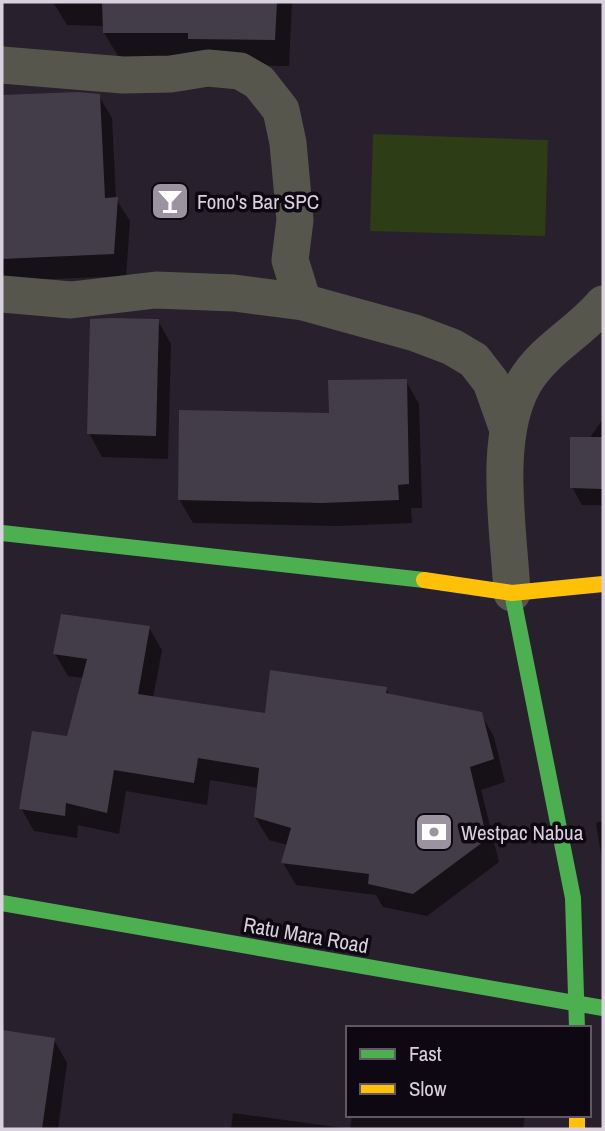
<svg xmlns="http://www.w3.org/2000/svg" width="605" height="1131" font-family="'Archivo Narrow',sans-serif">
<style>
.green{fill:#2d3d15}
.shadow{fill:#0007}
.building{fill:#423d48}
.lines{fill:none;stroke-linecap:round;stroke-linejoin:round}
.street{stroke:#56564c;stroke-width:37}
.fast{stroke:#4caf50;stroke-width:16}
.slow{stroke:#ffc107;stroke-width:16}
.labels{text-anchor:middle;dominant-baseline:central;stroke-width:7;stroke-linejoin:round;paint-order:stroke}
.poi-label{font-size:21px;fill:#dad1df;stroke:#0e0812;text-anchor:start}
.street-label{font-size:21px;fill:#dad1df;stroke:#0e0812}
</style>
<rect width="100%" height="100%" fill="#28202c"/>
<path class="green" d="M373,134L548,140L545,236L370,231Z"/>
<g class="shadow">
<path d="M53,2H292L289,66L205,65L120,59L104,33V26L67,25Z"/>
<path d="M99,96L112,118L116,199L130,221L126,276L4,281L2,277V97Z"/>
<path d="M158,321L171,344L168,459L102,457L89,433Z"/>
<path d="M406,381L419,404L422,508H411L412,523L337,526L193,523L179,499L331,415Z"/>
<path d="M603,419V505H582L572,487L589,439Z"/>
<path d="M149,628L162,650L153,698L267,715L386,689L390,696L481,714L494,737L505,782L481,790L499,862L427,916L383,907L376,895L296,885L283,863L288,845L269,840L255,817L259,788L210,780L207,805L126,791L119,834L78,825L77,838L34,831L21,808L68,738L84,678L68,676L55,654Z"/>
<path d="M603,821V867L596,823Z"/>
<path d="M2,1032L54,1040L67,1063L58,1129H2Z"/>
<path d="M233,1113L350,1129L352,1115H525L523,1129H231Z"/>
</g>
<g class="building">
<path d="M102,2H277L275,40L188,39V33H103Z"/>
<path d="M77,92L100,94L105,198L118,197L114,254L2,259V95Z"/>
<path d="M112,318L159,319L156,436L87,434L90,319Z"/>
<path d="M407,379L409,484L398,485L399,500L322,503L178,500L179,410L329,413L328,380Z"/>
<path d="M570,437H603V489L570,488Z"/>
<path d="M61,614L150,626L138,694L265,713L270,670L387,687L386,693L482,712L494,759L470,767L487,839L413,894L368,884L369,874L281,863L291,828L254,817L259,768L198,758L194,783L114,770L107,813L66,803L65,816L19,809L32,731L67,736L87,659L53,654Z"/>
<path d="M2,1030L55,1038L42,1129H2Z"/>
</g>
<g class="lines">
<g class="street">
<path d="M2,65L123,75L171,74L208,68L240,71L259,82L281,110L288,143L295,220L290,260L303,302"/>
<path d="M2,294L71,300L156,290L234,293L303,302L415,333L452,347L474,360L491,382L507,427"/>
<path d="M512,593C509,530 492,439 524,383C544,349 579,333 603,304"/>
</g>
<g class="fast">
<path d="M2,533L424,580"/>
<path d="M512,593L573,898L577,1028"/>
<path d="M2,903L603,1008"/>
</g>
<g class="slow">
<path d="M424,580L512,593L603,584"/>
<path d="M577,1115V1129"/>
</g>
</g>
<defs>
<symbol id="bar-square" viewBox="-11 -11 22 22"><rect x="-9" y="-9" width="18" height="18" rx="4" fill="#9c93a0" stroke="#0e0812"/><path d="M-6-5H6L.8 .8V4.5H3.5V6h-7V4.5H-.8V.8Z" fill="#fff"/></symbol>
<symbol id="bank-square" viewBox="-11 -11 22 22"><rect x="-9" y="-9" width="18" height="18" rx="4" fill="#9c93a0" stroke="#0e0812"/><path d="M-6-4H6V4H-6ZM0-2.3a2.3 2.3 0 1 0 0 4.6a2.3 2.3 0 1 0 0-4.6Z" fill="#fff"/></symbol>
</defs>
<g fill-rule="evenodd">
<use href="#bar-square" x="148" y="179" width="44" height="44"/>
<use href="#bank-square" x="412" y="810" width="44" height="44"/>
</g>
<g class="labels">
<g class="poi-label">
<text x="197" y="201">Fono's Bar SPC</text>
<text x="461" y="832">Westpac Nabua</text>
</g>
<g class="street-label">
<text transform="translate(306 935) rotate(10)">Ratu Mara Road</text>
</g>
</g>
<rect width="605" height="1131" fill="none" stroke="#dad1df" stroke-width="7"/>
<rect x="346" y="1026" width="245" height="91" fill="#0e0812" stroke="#605864" stroke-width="2"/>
<rect x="360" y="1049" width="35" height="10" fill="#4caf50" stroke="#605864" stroke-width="2"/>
<text x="409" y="1061" font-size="21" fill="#dad1df">Fast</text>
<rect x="360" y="1084" width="35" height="10" fill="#ffc107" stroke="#605864" stroke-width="2"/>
<text x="409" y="1096" font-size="21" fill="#dad1df">Slow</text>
</svg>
